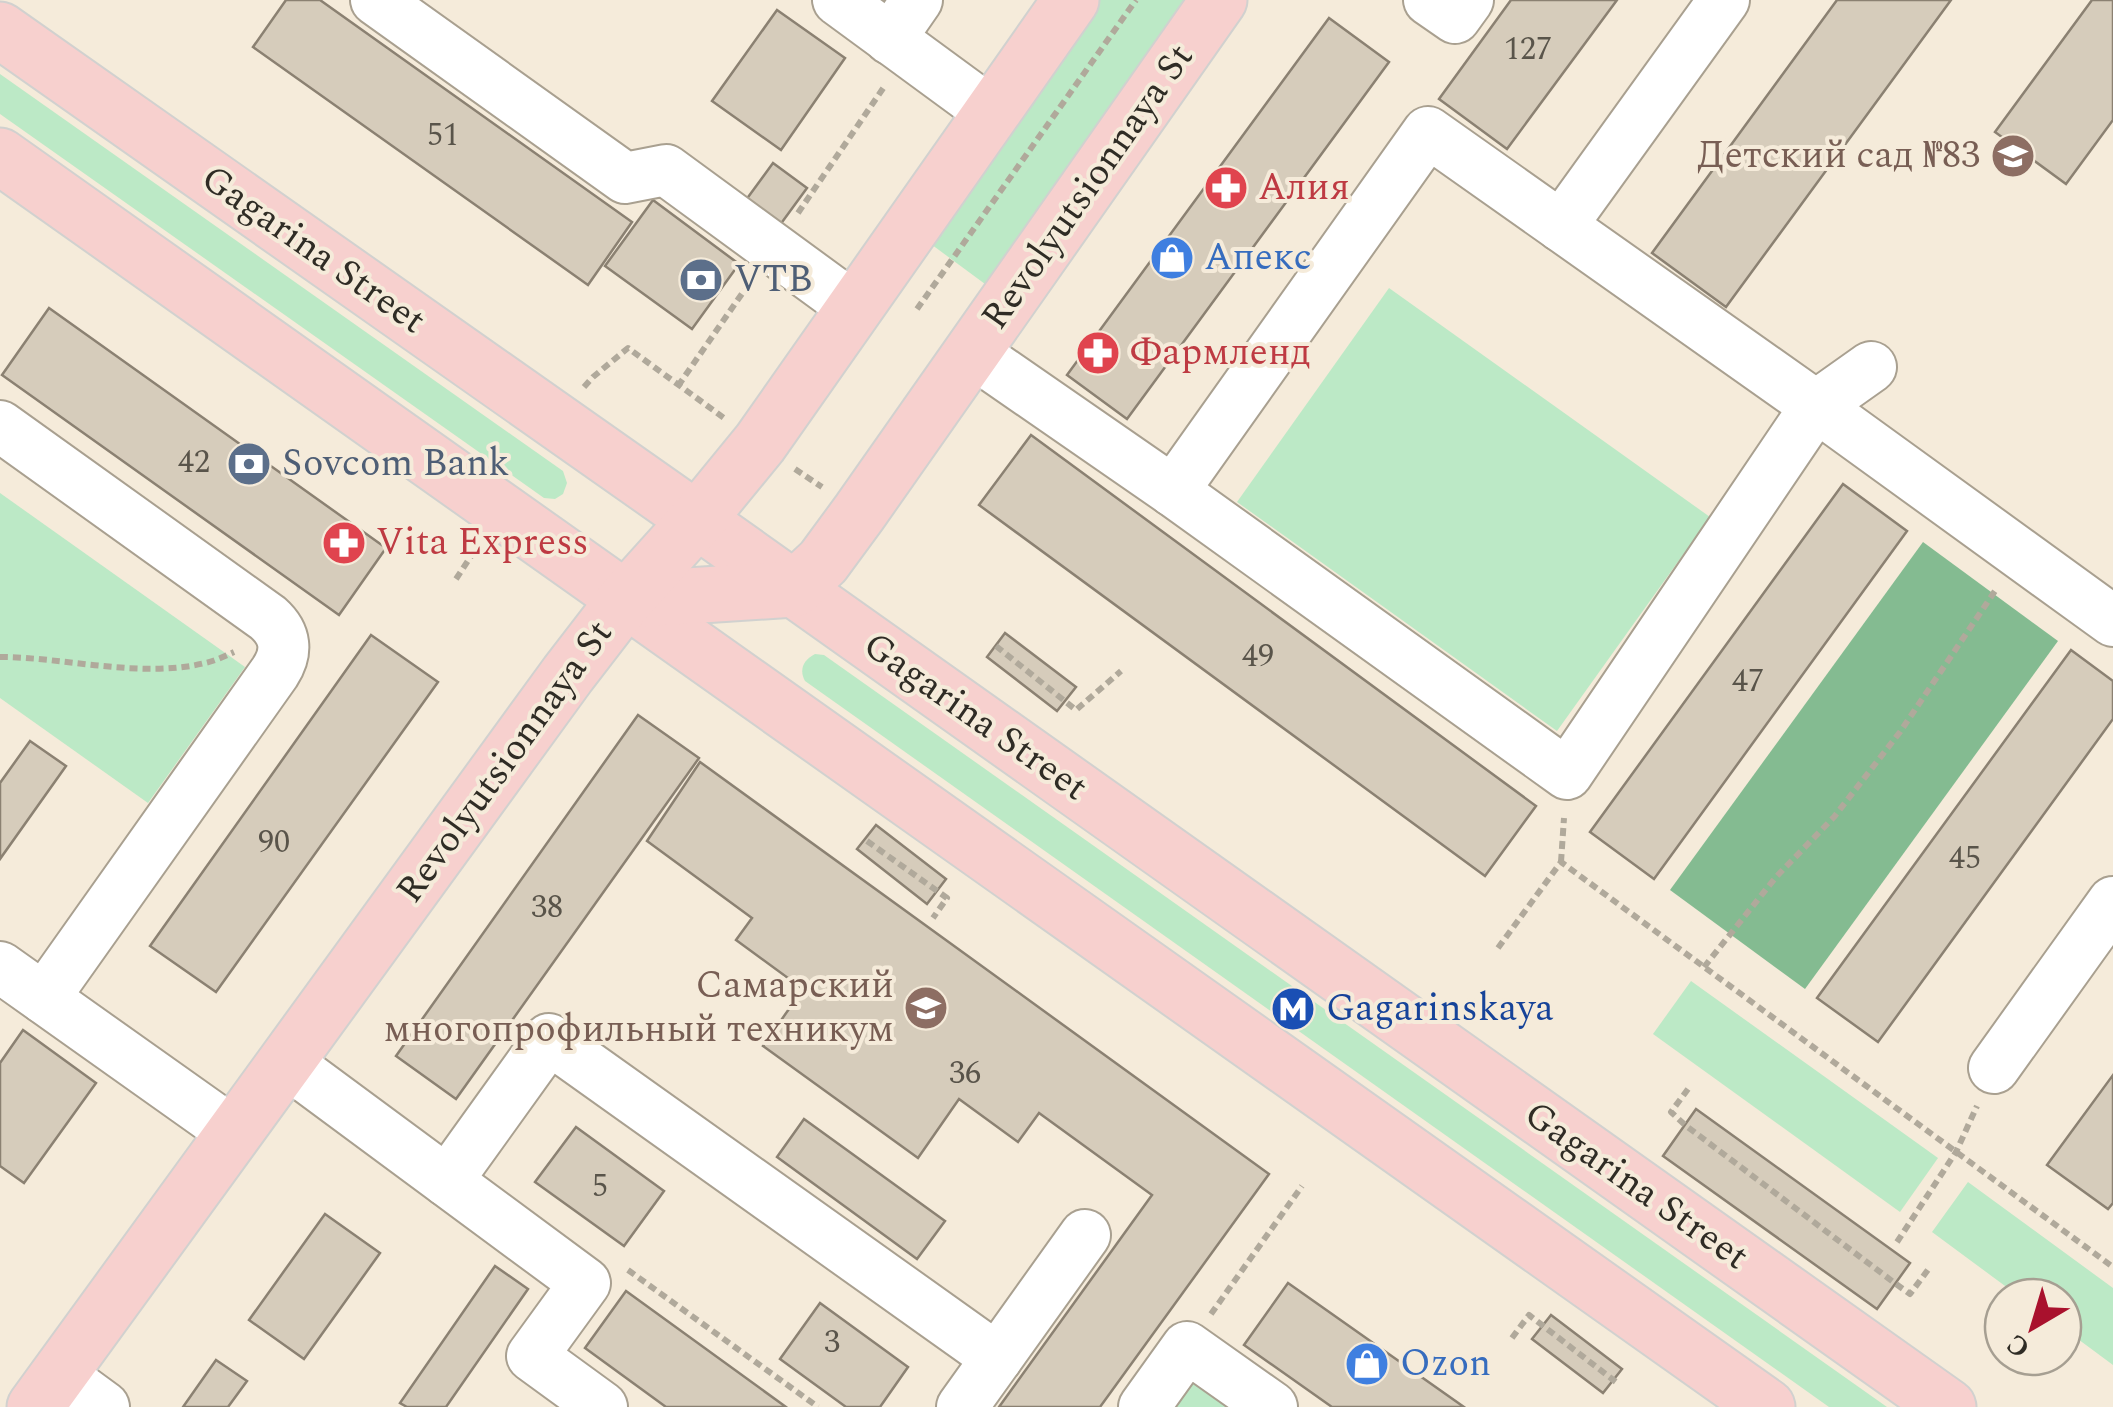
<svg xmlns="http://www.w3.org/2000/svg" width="2113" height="1407" font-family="Spectral,serif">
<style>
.green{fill:#bce9c6}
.forest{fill:#84bb91}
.building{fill:#d6ccbb;stroke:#8b8172;stroke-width:2.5}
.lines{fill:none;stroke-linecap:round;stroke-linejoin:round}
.minor-casing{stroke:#a9a090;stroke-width:54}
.major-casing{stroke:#d1d1cf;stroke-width:59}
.path{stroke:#b0a99b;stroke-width:6;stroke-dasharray:8 5;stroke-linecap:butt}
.minor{stroke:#fff;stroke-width:50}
.major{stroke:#f7d0ce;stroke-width:55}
.labels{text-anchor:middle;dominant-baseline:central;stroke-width:8;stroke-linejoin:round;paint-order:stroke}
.number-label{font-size:32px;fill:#59544a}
.education-label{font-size:38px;fill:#785e54;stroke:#f5ebda;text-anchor:end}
.street-label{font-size:38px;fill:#2f2c25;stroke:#f5ebda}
.health-label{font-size:38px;fill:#be3a42;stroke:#f5ebda;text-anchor:start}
.shop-label{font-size:38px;fill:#366cbe;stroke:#f5ebda;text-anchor:start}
.service-label{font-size:38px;fill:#4e5e75;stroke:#f5ebda;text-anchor:start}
.transit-label{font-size:38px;fill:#164399;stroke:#f5ebda;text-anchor:start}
</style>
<rect width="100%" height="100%" fill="#f5ebda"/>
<g class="green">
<path d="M1087,0H1185L985,284L920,236Z"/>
<path d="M0,74L563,471L567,483L563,494L555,499L544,498L0,114Z"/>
<path d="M1389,288L1710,517L1557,731L1237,502Z"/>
<path d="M0,493L245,667L148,803L0,698Z"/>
<path d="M815,654L824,655L1887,1407H1829L805,681C799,670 803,660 815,654Z"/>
<path d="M1691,981L1938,1158L1900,1212L1653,1034Z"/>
<path d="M1968,1182L2113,1288V1365L2063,1328V1297H2020L1932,1232Z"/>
<path d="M1192,1370L1245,1407H1166Z"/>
</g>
<path class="forest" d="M1923,542L2058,641L1805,989L1670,890Z"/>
<g class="building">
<path d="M286,0H320L632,222L588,285L253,47Z"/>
<path d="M1511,0H1617L1507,149L1439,99Z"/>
<path d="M1837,0H1951L1726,307L1652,253Z"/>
<path d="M2092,0H2113V120L2066,184L1995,132Z"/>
<path d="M777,10L845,58L781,150L712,101Z"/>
<path d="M1329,18L1389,62L1127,419L1067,375Z"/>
<path d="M773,163L807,188L777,229L743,204Z"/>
<path d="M653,200L739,264L692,329L605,266Z"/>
<path d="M49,308L386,548L339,615L2,375Z"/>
<path d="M1031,435L1536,806L1485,876L979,505Z"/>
<path d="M1843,484L1907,531L1654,879L1590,832Z"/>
<path d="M1005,633L1076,687L1057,711L987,657Z"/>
<path d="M371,635L438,682L216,992L150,946Z"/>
<path d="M2071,650L2113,681V719L1878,1042L1817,998Z"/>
<path d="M638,715L699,758L456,1099L396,1056Z"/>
<path d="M30,741L66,766L0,859V783Z"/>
<path d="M700,762L1269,1174L1100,1407H999L1152,1195L1039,1113L1018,1142L959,1099L918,1158L763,1046L803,989L736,940L752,918L647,841Z"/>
<path d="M876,825L946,879L927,904L857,849Z"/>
<path d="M23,1030L96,1083L24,1183L0,1166V1063Z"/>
<path d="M2113,1075V1203L2108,1209L2047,1165Z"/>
<path d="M1696,1109L1910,1263L1877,1309L1663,1156Z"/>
<path d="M804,1119L945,1221L917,1259L777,1157Z"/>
<path d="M576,1127L664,1191L624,1246L535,1182Z"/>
<path d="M325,1214L380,1253L304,1359L249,1320Z"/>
<path d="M495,1266L528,1289L446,1407H407L400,1403Z"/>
<path d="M1288,1283L1464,1407H1332L1244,1345Z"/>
<path d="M626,1291L786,1407H666L585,1348Z"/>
<path d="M820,1303L908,1367L880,1407H846L780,1359Z"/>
<path d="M1551,1315L1622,1369L1603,1393L1532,1339Z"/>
<path d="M216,1360L247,1381L228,1407H183Z"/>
</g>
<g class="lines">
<defs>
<g id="minor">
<path d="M376,0L625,178L666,170L856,309"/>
<path d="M838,0L992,113"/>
<path d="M1429,0L1455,18L1468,0"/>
<path d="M890,39L917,0"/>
<path d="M1561,226L1724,0"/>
<path d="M972,352L1173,491L1567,774L1816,406L1871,367"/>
<path d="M0,426L268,618C286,634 288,652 275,672L44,998"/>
<path d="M1173,491L1428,132L1816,406L2113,621"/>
<path d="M0,967L234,1133"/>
<path d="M286,1062L585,1283L532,1356L602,1407"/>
<path d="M1994,1068L2113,902"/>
<path d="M447,1181L549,1039L997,1358"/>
<path d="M59,1374L104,1407"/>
<path d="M962,1407L1085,1235"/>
<path d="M1144,1407L1187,1347L1272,1407"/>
</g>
<g id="major">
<path d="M0,30L697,520L1948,1407"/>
<path d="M0,156L1767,1407"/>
<path d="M625,600L794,589L823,562L859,513L1219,0"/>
<path d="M35,1407L568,674L625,600L697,520L760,443L1071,0"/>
</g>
</defs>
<use href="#minor" class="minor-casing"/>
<use href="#major" class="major-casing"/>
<g class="path">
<path d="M798,213L884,87"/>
<path d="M917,309L1136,0"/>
<path d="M678,386L748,285"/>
<path d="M584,387L593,377L628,348L724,418"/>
<path d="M795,469L822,487"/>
<path d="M456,579L477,547"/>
<path d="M996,646L1076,710L1121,671"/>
<path d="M0,657C64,657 142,679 205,663C215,661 225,656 234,652"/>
<path d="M867,841L947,898L933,918"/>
<path d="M1561,862L1564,818"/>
<path d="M1498,948L1561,862L2113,1267"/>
<path d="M1704,967L1776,877L1834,817L1900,732L1997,588"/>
<path d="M1688,1089L1671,1112L1685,1125L1896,1284L1910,1294L1930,1267"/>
<path d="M1897,1242L1956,1152L1977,1106"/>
<path d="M628,1270L818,1407"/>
<path d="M1211,1314L1302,1186"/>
<path d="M1512,1338L1529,1315L1616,1382"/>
</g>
<use href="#minor" class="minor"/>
<use href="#major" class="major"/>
</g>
<defs>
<symbol id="school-disc" viewBox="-11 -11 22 22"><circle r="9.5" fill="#8d6e63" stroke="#f5ebda"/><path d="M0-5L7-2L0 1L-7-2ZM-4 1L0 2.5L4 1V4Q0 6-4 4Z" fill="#fff"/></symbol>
<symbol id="pharmacy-disc" viewBox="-11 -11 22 22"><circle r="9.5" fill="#e0444e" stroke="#f5ebda"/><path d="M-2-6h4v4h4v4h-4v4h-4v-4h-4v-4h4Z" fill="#fff"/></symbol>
<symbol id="shop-disc" viewBox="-11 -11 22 22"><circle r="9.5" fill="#3f7fe0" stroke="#f5ebda"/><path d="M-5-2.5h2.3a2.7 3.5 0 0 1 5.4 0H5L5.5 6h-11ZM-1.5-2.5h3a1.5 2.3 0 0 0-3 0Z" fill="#fff"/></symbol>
<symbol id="bank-disc" viewBox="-11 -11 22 22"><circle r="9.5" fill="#5c6f8a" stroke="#f5ebda"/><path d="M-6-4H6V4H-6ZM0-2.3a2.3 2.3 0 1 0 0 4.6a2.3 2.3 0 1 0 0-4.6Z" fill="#fff"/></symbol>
<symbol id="university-disc" viewBox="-11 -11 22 22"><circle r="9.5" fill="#8d6e63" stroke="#f5ebda"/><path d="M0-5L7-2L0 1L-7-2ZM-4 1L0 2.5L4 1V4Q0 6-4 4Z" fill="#fff"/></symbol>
<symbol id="metro-disc" viewBox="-11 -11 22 22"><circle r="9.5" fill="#1a4fb4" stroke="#f5ebda"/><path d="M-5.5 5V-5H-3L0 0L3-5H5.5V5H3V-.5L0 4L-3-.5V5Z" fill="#fff"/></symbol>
</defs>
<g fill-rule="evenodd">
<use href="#school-disc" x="1988" y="131" width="50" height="50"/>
<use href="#pharmacy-disc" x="1201" y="163" width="50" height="50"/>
<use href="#shop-disc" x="1147" y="233" width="50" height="50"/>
<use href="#bank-disc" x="676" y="255" width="50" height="50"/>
<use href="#pharmacy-disc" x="1073" y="328" width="50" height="50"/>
<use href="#bank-disc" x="224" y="439" width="50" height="50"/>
<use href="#pharmacy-disc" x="319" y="518" width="50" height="50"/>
<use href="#university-disc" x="901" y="983" width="50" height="50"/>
<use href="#metro-disc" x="1268" y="984" width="50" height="50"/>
<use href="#shop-disc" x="1342" y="1339" width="50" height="50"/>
</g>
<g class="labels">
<g class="number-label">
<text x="1528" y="49">127</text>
<text x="443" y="135">51</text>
<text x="194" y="462">42</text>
<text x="1258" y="656">49</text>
<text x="1748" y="681">47</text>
<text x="274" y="842">90</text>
<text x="1965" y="858">45</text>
<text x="547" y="907">38</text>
<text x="965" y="1073">36</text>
<text x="600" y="1186">5</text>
<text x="832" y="1342">3</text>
</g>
<g class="education-label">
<text x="1980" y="156">Детский сад №83</text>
<text x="894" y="986">Самарский<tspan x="894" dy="44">многопрофильный техникум</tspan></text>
</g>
<g class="street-label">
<text transform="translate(1088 187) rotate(-55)">Revolyutsionnaya St</text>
<text transform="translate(313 250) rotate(35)">Gagarina Street</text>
<text transform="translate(975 717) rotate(35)">Gagarina Street</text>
<text transform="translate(505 762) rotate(-54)">Revolyutsionnaya St</text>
<text transform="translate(1636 1186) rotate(35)">Gagarina Street</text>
</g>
<g class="health-label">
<text x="1258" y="188">Алия</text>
<text x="1130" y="353">Фармленд</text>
<text x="376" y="543">Vita Express</text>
</g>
<g class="shop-label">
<text x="1204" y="258">Апекс</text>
<text x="1400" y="1364">Ozon</text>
</g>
<g class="service-label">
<text x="734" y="280">VTB</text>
<text x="282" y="464">Sovcom Bank</text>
</g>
<g class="transit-label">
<text x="1326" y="1009">Gagarinskaya</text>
</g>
</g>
<g transform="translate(2033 1327) rotate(218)"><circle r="48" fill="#f5ebda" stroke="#a69f92" stroke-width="2.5"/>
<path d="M0-8L18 38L0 25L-18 38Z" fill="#a9112d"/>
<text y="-15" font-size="28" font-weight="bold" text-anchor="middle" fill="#2f2c25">С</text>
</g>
</svg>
